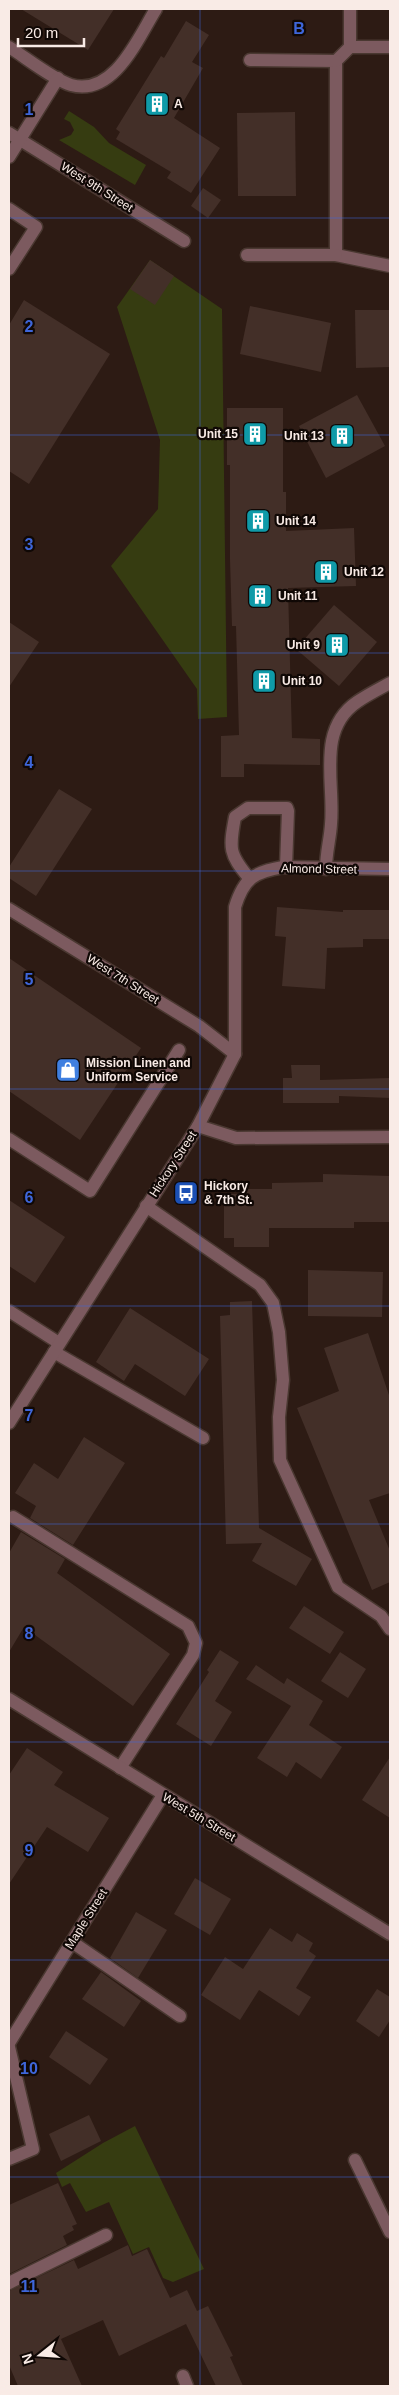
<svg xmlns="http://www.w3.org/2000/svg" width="399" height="2395" font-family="Arial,sans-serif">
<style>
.green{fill:#363c11}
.building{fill:#432f28}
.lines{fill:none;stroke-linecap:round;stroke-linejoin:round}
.minor-casing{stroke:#4a3831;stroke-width:15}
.minor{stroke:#7c5a5f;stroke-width:12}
.grid{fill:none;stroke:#3e66da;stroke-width:1;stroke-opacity:0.55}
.labels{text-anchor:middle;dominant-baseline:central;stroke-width:4.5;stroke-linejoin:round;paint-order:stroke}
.poi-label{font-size:12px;font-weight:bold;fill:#f9ebe6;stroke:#100805;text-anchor:start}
.street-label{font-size:12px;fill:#f9ebe6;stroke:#100805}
.grid-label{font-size:16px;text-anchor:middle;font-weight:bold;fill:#3e66da;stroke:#100805;stroke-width:4.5;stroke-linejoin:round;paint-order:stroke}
</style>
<rect width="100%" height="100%" fill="#2d1b14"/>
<g class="green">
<path d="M69,111L94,127L109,143L146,165L135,185L59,140L71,135L74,130L70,122L64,119Z"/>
<path d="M150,260L222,309L227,717L198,719L197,689L111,566L158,509L160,440L117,307Z"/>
<path d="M135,2126L204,2269L173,2282L163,2278L149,2247L133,2254L109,2202L86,2212L70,2183L62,2187L56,2173L103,2143Z"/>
</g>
<g class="building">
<path d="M21,9H114L88,50Z"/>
<path d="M186,21L209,35L192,62L203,68L174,118L220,148L191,193L167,178L171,172L116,139L120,132L116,129L161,56L164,58Z"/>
<path d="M295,112L296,196H238L237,113Z"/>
<path d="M203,188L221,200L208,218L191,206Z"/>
<path d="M150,260L174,276L155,305L130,289Z"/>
<path d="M24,300L110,354L29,484L9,471V325Z"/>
<path d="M250,306L331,323L321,372L240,354Z"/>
<path d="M355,310H390V367L356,368Z"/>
<path d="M357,395L385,446L326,478L299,426Z"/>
<path d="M227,408H283V492H286V531L354,528L356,586L288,588L292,738L320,739V765L244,764V777H221V736L239,735L236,626H232L230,559V465H227Z"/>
<path d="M334,605L377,642L339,686L296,649Z"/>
<path d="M9,622L39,642L9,687Z"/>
<path d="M59,789L92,809L36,896L9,878V867Z"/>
<path d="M277,907L343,912V910H390V939H363V947L327,948L325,989L282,986L286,937L275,936Z"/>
<path d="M9,958L141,1048L80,1140L9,1091Z"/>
<path d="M291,1065H320V1080L390,1078V1098L339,1096V1103H283V1078H292Z"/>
<path d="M323,1174L390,1176V1222H354V1228H269V1247H234V1238H224V1194H240L239,1189H272V1183L323,1182Z"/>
<path d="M9,1200L65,1237L35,1283L9,1266Z"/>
<path d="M308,1270L383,1272L382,1317L308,1316Z"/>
<path d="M252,1301L259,1528L312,1559L296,1586L252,1561L262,1543L226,1544L220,1316L230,1315V1302Z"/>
<path d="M130,1308L209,1359L185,1396L135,1364L124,1381L96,1362Z"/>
<path d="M368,1333L390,1398V1493L369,1500L390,1551V1582L372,1590L297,1408L339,1391L324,1348Z"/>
<path d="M84,1437L125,1463L73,1545L30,1518L36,1506L15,1493L34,1463L58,1479Z"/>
<path d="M21,1532L65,1559L57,1573L170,1654L133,1706L24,1627L9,1652V1553Z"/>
<path d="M304,1606L344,1632L330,1654L289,1628Z"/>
<path d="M220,1650L239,1662L215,1701L232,1712L211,1746L176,1724L209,1672L207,1670Z"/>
<path d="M340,1652L366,1669L348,1698L321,1681Z"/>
<path d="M256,1665L284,1684L287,1678L323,1701L309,1725L342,1747L321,1779L296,1762L287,1777L257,1758L291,1706L246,1679Z"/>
<path d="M27,1748L63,1772L54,1785L109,1818L88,1852L47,1827L9,1884V1775Z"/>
<path d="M390,1757V1818L362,1800Z"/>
<path d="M195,1878L231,1899L210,1935L174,1914Z"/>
<path d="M136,1912L167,1930L138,1978L110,1958Z"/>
<path d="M270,1928L292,1942L297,1933L313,1943L309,1951L316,1956L296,1988L311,1997L299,2016L259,1990L240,2020L201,1995L225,1957L243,1969Z"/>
<path d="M101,1972L141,2001L124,2027L82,1999Z"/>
<path d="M377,1989L390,1997V2020L379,2037L356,2021Z"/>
<path d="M66,2031L108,2059L90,2085L49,2057Z"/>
<path d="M89,2115L101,2141L61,2161L49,2134Z"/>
<path d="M58,2183L77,2224L72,2226L74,2230L63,2236L67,2245L9,2274V2205Z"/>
<path d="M128,2245L132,2256L147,2249L170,2298L187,2290L197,2311L208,2306L233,2356L230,2357L243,2386H216L186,2324L119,2356L103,2320L61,2339L82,2386H18L9,2365V2291L74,2260L78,2269Z"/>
</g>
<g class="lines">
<defs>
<g id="minor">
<path d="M9,47C25,57 54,80 71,85C114,97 138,38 156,9"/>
<path d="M350,47V9"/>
<path d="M390,47H350L336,61V255L390,266"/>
<path d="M250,60L336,61"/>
<path d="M9,133L184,241"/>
<path d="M9,157L58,78"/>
<path d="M9,209L36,227L9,269"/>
<path d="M247,255H336"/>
<path d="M326,869C326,852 330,840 331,824C335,783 316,730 357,702C367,695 379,689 390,683"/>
<path d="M249,878C229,854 229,849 235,817L248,808H287L288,811L286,867"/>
<path d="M9,909L199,1026L235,1054"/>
<path d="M198,1126L236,1138L390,1137"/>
<path d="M9,1139L90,1191L179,1050"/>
<path d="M146,1206L260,1285L273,1303L279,1332L283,1380L279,1417L280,1460L338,1587L381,1616L390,1629"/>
<path d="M9,1311L59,1343"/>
<path d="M54,1352L203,1438"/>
<path d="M9,1423L198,1126L235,1054V907C244,878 254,872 283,867L390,869"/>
<path d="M13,1517L188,1626L196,1643L193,1655L120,1768"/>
<path d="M9,1699L390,1934"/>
<path d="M72,1942L180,2016"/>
<path d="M9,2043L163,1795"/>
<path d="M9,2047L33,2149L9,2159"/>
<path d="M355,2160L390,2232"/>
<path d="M9,2283L106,2235"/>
<path d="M183,2376L187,2386"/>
</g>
</defs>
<use href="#minor" class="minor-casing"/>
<use href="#minor" class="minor"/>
</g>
<path class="grid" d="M200,9V2386M9,218H390M9,435H390M9,653H390M9,871H390M9,1089H390M9,1306H390M9,1524H390M9,1742H390M9,1960H390M9,2177H390"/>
<defs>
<symbol id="building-square" viewBox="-11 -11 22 22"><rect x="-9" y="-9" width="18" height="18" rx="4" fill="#0f9aa8" stroke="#100805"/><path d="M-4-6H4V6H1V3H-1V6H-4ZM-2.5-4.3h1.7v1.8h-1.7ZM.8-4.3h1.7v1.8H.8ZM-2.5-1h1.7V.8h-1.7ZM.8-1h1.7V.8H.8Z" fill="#fff"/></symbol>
<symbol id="shop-square" viewBox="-11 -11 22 22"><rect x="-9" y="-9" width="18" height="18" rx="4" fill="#3f7fe0" stroke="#100805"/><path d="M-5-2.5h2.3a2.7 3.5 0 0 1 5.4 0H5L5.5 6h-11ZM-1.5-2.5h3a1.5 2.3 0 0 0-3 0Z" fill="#fff"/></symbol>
<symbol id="bus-square" viewBox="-11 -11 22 22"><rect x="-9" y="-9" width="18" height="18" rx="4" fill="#1a4fb4" stroke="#100805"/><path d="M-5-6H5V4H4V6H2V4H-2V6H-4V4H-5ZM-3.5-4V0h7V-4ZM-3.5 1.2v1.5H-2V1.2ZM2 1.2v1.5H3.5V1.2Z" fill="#fff"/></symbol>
</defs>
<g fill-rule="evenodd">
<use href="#building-square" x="143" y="90" width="28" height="28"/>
<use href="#building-square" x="241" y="420" width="28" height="28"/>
<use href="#building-square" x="328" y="422" width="28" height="28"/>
<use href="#building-square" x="244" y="507" width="28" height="28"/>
<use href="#building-square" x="312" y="558" width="28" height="28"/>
<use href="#building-square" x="246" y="582" width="28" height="28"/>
<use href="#building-square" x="323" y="631" width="28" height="28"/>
<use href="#building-square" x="250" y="667" width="28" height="28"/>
<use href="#shop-square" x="54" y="1056" width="28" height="28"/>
<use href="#bus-square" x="172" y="1179" width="28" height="28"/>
</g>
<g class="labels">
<g class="poi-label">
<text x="174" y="104">A</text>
<text x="238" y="434" text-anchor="end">Unit 15</text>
<text x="324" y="436" text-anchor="end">Unit 13</text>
<text x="276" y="521">Unit 14</text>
<text x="344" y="572">Unit 12</text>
<text x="278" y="596">Unit 11</text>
<text x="320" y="645" text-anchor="end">Unit 9</text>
<text x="282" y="681">Unit 10</text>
<text x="86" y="1063">Mission Linen and<tspan x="86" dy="14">Uniform Service</tspan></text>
<text x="204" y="1186">Hickory<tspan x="204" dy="14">&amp; 7th St.</tspan></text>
</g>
<g class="street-label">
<text transform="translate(97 187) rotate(32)">West 9th Street</text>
<text transform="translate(319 869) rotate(1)">Almond Street</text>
<text transform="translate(123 979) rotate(32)">West 7th Street</text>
<text transform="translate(173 1164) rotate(-57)">Hickory Street</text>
<text transform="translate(199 1817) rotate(31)">West 5th Street</text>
<text transform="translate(86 1919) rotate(-58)">Maple Street</text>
</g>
</g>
<g class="grid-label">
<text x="299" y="34">B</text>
<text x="29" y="115">1</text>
<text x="29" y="332">2</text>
<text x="29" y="550">3</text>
<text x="29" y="768">4</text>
<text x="29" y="985">5</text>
<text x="29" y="1203">6</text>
<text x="29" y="1421">7</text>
<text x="29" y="1639">8</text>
<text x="29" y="1856">9</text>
<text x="29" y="2074">10</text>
<text x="29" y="2292">11</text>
</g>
<rect width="399" height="2395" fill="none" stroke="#f9ebe6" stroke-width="20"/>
<g transform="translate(40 2355) rotate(253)" stroke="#100805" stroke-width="4" paint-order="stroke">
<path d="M0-4L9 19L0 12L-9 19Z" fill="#f9ebe6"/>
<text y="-8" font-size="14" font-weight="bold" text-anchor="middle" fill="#f9ebe6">N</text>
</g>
<path d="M18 38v8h66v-8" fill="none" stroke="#f9ebe6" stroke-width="2.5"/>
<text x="25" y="38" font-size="15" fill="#f9ebe6" stroke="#100805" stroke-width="4" paint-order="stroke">20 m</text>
</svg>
